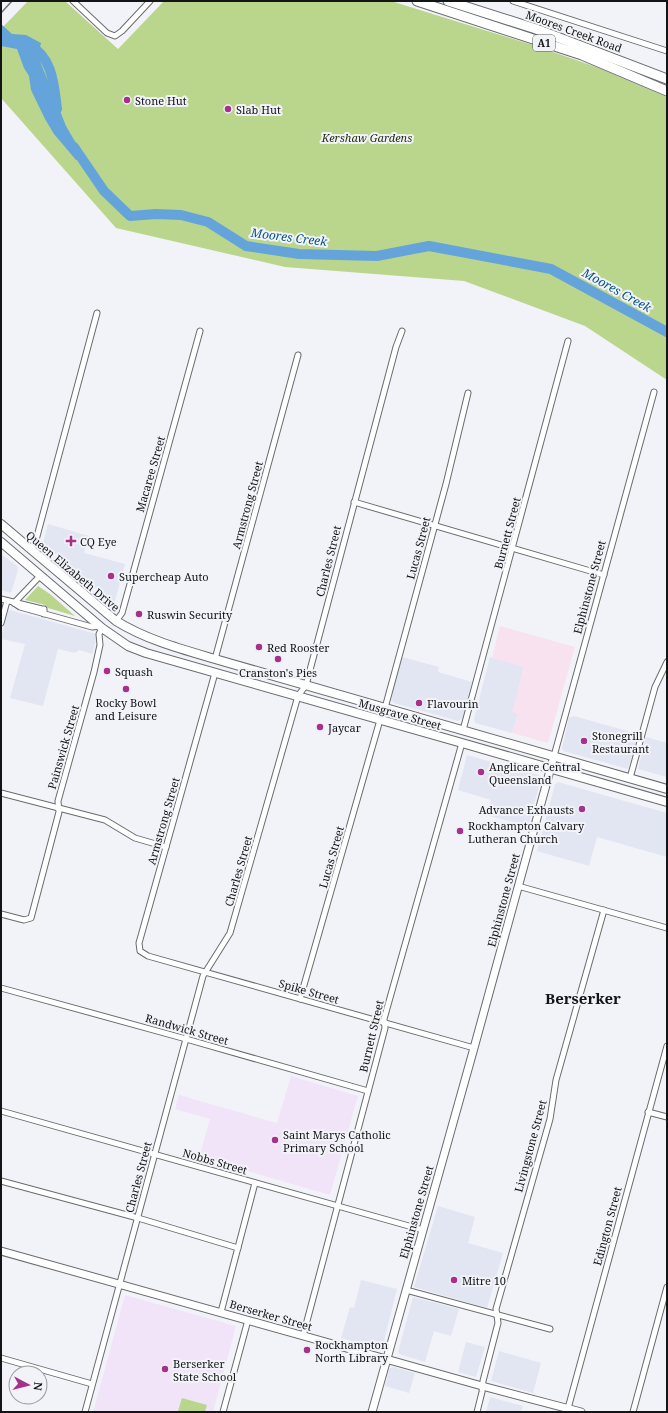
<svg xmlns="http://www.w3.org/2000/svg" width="668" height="1413" font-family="'Noto Serif',serif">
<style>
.built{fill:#e2e6f2}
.industrial{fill:#f8e2f0}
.education{fill:#f2e4f8}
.green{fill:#bad68d}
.water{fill:#64a4db}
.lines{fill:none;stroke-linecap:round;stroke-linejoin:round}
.river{stroke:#64a4db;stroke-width:10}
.street-casing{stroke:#696b6f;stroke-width:7}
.secondary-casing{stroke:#696b6f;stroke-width:9}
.primary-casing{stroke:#696b6f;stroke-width:10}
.highway-casing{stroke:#696b6f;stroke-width:11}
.street{stroke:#fff;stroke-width:5}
.secondary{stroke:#fff;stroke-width:7}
.primary{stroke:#fff;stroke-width:8}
.highway{stroke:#fff;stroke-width:9}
.rail{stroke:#707174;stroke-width:1.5}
.poi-dot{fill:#a5318b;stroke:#f2f3f8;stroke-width:1.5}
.labels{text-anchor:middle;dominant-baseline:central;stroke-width:4;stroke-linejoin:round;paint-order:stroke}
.shield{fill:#f2f3f8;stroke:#56575a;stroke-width:1}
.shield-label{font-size:10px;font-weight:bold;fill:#131416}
.street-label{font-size:11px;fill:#131416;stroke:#f2f3f8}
.poi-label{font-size:11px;fill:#131416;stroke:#f2f3f8;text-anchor:start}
.park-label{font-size:11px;font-style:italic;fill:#242f0f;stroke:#f2f3f8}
.water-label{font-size:12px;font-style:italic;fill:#055386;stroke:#f2f3f8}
.district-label{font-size:15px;font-weight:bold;fill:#131416;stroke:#f2f3f8}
</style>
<rect width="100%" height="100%" fill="#f2f3f8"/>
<g class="built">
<path d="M48,524L89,536L84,553L125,564L115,601L112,602L45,545L43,543Z"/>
<path d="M1,554L17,566L18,570L11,593L1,590Z"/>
<path d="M10,610L96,634L97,636L92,654L79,650L75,653L58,649L43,706L10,698L25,644L1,639L7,611Z"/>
<path d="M402,657L439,667L438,672L472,682L463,718L458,721L394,703L391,699Z"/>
<path d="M490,657L524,666L513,712L518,714L512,733L475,723L474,719Z"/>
<path d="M574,716L638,734L628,769L563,751L562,748L569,718Z"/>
<path d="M646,737L667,743V777L638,769Z"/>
<path d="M467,755L539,775L541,779L528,826L486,815L491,800L458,790Z"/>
<path d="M558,782L667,813V857L597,837L589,866L537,851L555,784Z"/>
<path d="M438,1206L475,1217L468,1243L503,1253L487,1308L414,1287Z"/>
<path d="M361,1280L397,1289L382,1349L341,1338L350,1307L354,1308Z"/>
<path d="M413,1297L459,1309L451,1336L434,1331L425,1362L399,1354L398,1352Z"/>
<path d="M466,1342L485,1347L476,1377L458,1372Z"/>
<path d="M499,1351L541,1363L533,1393L491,1381Z"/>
<path d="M393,1367L415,1373L409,1393L385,1386L389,1369Z"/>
<path d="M490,1397L523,1406L521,1412H486Z"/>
</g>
<path class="industrial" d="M500,626L575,647L548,743L512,733L518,714L512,712L524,667L492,658Z"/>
<g class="education">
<path d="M291,1076L358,1096L330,1195L199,1157L210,1119L175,1109L179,1095L277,1123Z"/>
<path d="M125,1295L236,1326L213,1412H93Z"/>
</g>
<g class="green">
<path d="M28,1H65L118,49L164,1H391L536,46L599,68L667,97V380L585,326L464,281L285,267L116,228L1,98V29Z"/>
<path d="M38,586L50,594L75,616L48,608L45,605L25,600Z"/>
<path d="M182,1398L207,1405L205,1412H184L178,1411Z"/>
</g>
<path class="water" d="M1,24L12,34L26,35L41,43L38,56L66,126L84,157L76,160L54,134L45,119L31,90L29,76L24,68L17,49L1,46Z"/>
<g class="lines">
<g class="river">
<path d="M29,45C53,57 54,86 57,109"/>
<path d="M74,147L104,191L130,216L156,214L181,215L208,222L246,246L299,254L377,256L429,246L551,269L667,332"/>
</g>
<defs>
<g id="street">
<path d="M73,1L107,33L115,36L122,31L150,1"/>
<path d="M513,1L667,51"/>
<path d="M354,502L604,575"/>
<path d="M31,549L36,540L97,313"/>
<path d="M1,599L42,609H44V614"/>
<path d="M14,603L20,607L92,627L100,626"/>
<path d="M14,603L40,576"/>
<path d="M116,621L122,613L200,331"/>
<path d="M1,623L7,601"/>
<path d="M215,659L298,355"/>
<path d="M215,673L139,943L140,951L148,956L474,1048"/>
<path d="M385,708L446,484L468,393"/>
<path d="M463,730L568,341"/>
<path d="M554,756L654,392"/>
<path d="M630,778L655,687L667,662"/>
<path d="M1,793L105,820L135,838L166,847"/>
<path d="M518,886L667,928"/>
<path d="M1,914L24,920L31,918L59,812L58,801L94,672L100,645L99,634L102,628"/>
<path d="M1,988L186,1039L368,1091"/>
<path d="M300,999L380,720"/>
<path d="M1,1111L423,1230"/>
<path d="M648,1112L667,1117"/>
<path d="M1,1181L138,1218L238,1248"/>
<path d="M406,1290L550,1329"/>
<path d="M221,1312L255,1183"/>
<path d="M303,1336L385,1028L384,1019L462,743"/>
<path d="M1,1358L92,1384"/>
<path d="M85,1412L203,976L230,933L298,696L306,685L396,347L402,331"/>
<path d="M223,1412L248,1320"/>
<path d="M477,1412L482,1392L483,1381L498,1323L496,1309L550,1119L556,1080L604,910"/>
<path d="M567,1412L667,1046"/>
<path d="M633,1412L667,1287"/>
</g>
<g id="secondary">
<path d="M1,1251L482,1386L581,1412"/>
<path d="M372,1412L474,1048L554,756"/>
</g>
<g id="primary">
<path d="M1,524L116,621C147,640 181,649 215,659L667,789"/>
<path d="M1,542L102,628L128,646L146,653L462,743L667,802"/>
</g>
<g id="highway">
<path d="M417,1L582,55L667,91"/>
<path d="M448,1L536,29L667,79"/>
</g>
</defs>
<use href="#street" class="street-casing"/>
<use href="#secondary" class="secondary-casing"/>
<use href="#primary" class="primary-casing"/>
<use href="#highway" class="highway-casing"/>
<use href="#street" class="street"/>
<use href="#secondary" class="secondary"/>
<use href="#primary" class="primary"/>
<use href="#highway" class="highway"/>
<path class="rail" d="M1,13L12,1"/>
</g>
<g class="poi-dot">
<circle cx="127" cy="100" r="4"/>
<circle cx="228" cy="109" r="4"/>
<path d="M69 535h4v4h4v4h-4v4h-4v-4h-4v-4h4z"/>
<circle cx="111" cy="576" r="4"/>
<circle cx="139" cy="614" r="4"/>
<circle cx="259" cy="647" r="4"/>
<circle cx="278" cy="659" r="4"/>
<circle cx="107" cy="671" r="4"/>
<circle cx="126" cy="689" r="4"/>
<circle cx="419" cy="703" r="4"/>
<circle cx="320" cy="727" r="4"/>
<circle cx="584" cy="741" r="4"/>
<circle cx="481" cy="772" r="4"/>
<circle cx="582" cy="809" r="4"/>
<circle cx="460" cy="831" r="4"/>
<circle cx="275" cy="1140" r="4"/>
<circle cx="454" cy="1280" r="4"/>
<circle cx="307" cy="1350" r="4"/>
<circle cx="165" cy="1369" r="4"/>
</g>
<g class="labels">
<rect class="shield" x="533" y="35" width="22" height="16" rx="3"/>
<g class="shield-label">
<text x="544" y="43">A1</text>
</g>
<g class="street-label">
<text transform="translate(574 31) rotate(20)">Moores Creek Road</text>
<text transform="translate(150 474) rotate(-74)">Macaree Street</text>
<text transform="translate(247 505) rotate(-75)">Armstrong Street</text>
<text transform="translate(507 533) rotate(-75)">Burnett Street</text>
<text transform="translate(418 548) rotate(-75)">Lucas Street</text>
<text transform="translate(328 561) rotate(-76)">Charles Street</text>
<text transform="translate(73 571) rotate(40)">Queen Elizabeth Drive</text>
<text transform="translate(589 587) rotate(-75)">Elphinstone Street</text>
<text transform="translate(400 714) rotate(16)">Musgrave Street</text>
<text transform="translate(63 747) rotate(-74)">Painswick Street</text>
<text transform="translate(163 821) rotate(-74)">Armstrong Street</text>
<text transform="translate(331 857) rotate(-74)">Lucas Street</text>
<text transform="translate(238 871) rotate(-74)">Charles Street</text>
<text transform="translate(503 900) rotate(-75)">Elphinstone Street</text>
<text transform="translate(309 991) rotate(16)">Spike Street</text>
<text transform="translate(187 1029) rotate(16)">Randwick Street</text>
<text transform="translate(371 1036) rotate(-77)">Burnett Street</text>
<text transform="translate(530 1146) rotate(-75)">Livingstone Street</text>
<text transform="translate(215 1161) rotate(16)">Nobbs Street</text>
<text transform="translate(138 1177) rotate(-75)">Charles Street</text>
<text transform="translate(416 1212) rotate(-74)">Elphinstone Street</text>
<text transform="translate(607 1226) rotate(-75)">Edington Street</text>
<text transform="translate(271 1315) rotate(16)">Berserker Street</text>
</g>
<g class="poi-label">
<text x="135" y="100">Stone Hut</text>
<text x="236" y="109">Slab Hut</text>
<text x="80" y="541">CQ Eye</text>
<text x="119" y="576">Supercheap Auto</text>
<text x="147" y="614">Ruswin Security</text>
<text x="267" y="647">Red Rooster</text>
<text x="115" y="671">Squash</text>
<text x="278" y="672" text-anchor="middle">Cranston's Pies</text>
<text x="126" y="702" text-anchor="middle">Rocky Bowl<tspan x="126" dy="13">and Leisure</tspan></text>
<text x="427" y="703">Flavourin</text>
<text x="328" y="727">Jaycar</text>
<text x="592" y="735">Stonegrill<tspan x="592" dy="13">Restaurant</tspan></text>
<text x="489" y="766">Anglicare Central<tspan x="489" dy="13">Queensland</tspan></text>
<text x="574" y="809" text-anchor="end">Advance Exhausts</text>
<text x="468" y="825">Rockhampton Calvary<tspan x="468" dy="13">Lutheran Church</tspan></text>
<text x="283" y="1134">Saint Marys Catholic<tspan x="283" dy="13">Primary School</tspan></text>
<text x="462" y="1280">Mitre 10</text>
<text x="315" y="1344">Rockhampton<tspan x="315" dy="13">North Library</tspan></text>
<text x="173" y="1363">Berserker<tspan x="173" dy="13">State School</tspan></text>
</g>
<g class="park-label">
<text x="367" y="137">Kershaw Gardens</text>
</g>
<g class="water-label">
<text transform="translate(289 237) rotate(7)">Moores Creek</text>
<text transform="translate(617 290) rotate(29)">Moores Creek</text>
</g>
<g class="district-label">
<text x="583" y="998">Berserker</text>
</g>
</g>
<rect width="668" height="1413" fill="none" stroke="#131416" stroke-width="4"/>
<g transform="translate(28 1385) rotate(97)"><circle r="19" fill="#f2f3f8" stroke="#999a9e"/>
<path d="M0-3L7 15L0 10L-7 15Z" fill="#a5318b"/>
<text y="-6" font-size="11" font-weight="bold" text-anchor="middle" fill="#131416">N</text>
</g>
</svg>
